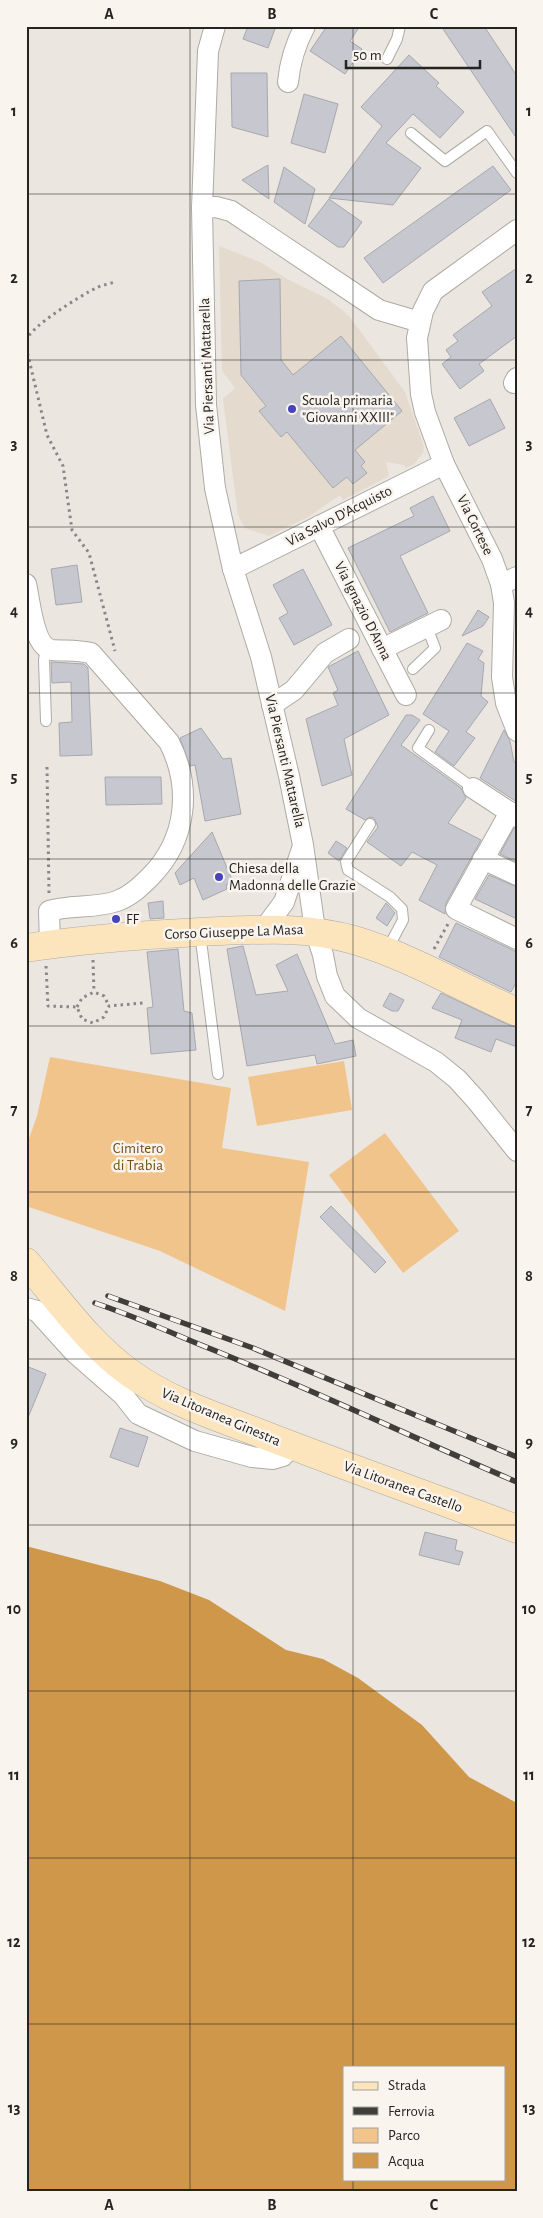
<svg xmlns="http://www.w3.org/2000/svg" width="543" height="2218" font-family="'Alegreya Sans',sans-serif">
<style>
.built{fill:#e4dace}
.green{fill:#f1c48b}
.water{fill:#ce9749;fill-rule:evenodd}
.building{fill:#c7c8cf;stroke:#a7a8ae}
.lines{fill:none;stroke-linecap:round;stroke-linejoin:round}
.lane-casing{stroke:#aeaaa4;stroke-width:12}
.street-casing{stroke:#aeaaa4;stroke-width:22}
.secondary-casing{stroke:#aeaaa4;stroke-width:29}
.path{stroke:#8a8782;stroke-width:3;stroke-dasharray:2.5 4;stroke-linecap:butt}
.lane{stroke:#fff;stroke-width:10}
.street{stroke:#fff;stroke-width:20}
.secondary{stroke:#fce5bc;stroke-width:28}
.rail-casing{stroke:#3f3e3a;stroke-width:5.5}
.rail{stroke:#f9f4ee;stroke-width:4;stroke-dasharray:11;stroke-linecap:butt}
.grid{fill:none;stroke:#252421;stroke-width:1;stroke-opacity:0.55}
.poi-dot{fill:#4843ba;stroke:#f9f4ee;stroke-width:2}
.labels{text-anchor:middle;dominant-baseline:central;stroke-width:5;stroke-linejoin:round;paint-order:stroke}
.street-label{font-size:15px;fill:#252421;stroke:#f9f4ee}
.poi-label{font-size:15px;fill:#252421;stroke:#f9f4ee;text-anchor:start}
.park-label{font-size:15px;fill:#734e13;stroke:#f9f4ee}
.neatline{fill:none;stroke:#252421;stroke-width:2}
.grid-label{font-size:16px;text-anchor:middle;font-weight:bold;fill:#252421}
</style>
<rect width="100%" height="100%" fill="#ebe6e0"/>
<path class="built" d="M219,246L260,262L289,280L328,299L349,316L405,392L424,447L423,453L414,464L406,468L404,465L386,462L389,476L343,500L340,495L308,517L269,536L245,528L238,515L223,399L235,388L222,371Z"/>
<g class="green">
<path d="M50,1057L231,1088L222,1148L309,1162L285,1311L160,1251L26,1206V1147L37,1116Z"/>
<path d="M344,1061L352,1110L257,1126L248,1077Z"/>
<path d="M385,1133L459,1231L403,1273L329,1175Z"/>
</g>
<path class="water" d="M26,1546L160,1581L209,1600L286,1650L323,1659L358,1678L422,1725L469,1777L517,1803V2192H26ZM344,2067H504V2179H344Z"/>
<g class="building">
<path d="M248,26H276L268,48L243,39Z"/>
<path d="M327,26H360L350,41L362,49L345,74L310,51Z"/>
<path d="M441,26H484L517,76V139Z"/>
<path d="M409,55L439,83L436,86L464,112L440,138L413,114L386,143L421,168L393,205L329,198L382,126L361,107Z"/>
<path d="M231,73H267L268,137L232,127Z"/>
<path d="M304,94L338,104L325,153L291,143Z"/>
<path d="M268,165L269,199L242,180Z"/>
<path d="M493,166L511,190L383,283L364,258Z"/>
<path d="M284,167L315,189L305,224L274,202Z"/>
<path d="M329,199L362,222L344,247H338L308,226Z"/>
<path d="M517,268V336L479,364L484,371L460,389L442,364L451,357L446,350L458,341L453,335L492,306L482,292Z"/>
<path d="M280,279L281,360L293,375L341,336L402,411L355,450L365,462L361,466L367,473L353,484L347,477L333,488L287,432L281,437L259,411L266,406L241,375L239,281Z"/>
<path d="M490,399L505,428L469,446L454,418Z"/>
<path d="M433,496L450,531L400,556L428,613L390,632L348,548L414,516L410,508Z"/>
<path d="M77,565L82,602L56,605L51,569Z"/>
<path d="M303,569L332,625L294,645L279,618L288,613L273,585Z"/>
<path d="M478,610L489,617L483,626L462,636Z"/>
<path d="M467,643L483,651L478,659L484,663L481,696L488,702L466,732L475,738L454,766L435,752L449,731L423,714Z"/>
<path d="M358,651L389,715L344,739L352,775L322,786L306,719L338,705L333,693L338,690L328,667Z"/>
<path d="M51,662L84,664L88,668L92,755L60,756L59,723L72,722L71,682L52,683Z"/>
<path d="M406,715H412L420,720L401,745L461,788L466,798L448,823L481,840L446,903L445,914L419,900L437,865L412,852L401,866L367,842L378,827L374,818L370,817L365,820L346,809Z"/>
<path d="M201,728L223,759L231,758L241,814L205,821L195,765L190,766L180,738Z"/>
<path d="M504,730L510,741L514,762L517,764V802L480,778Z"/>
<path d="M105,777H161L162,804L106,805Z"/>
<path d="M514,828L517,829V862L500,854Z"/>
<path d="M212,832L233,882L226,885L227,889L203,900L194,878L180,885L175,873Z"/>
<path d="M336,841L347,848L339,861L328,853Z"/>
<path d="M489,875L517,887V919L475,899Z"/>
<path d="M163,901L164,918L150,919L148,903Z"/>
<path d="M386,903L395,913L387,926L376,918Z"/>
<path d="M456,923L517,952V981L511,992L439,957Z"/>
<path d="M243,946L256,995L288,991L276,965L297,954L335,1044L353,1040L356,1056L317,1064L315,1055L247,1066L227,949Z"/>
<path d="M178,949L184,1011L192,1013L196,1050L151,1054L147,1008L153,1007L147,952Z"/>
<path d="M390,993L404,1000L398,1011H392L383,1006Z"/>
<path d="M441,993L511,1026L517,1027V1047L496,1039L491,1052L455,1038L462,1020L432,1008Z"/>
<path d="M331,1206L386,1262L375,1273L320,1217Z"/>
<path d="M26,1366L46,1374L27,1420H26Z"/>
<path d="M120,1428L148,1437L138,1467L110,1457Z"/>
<path d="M425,1532L457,1540L455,1550L463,1552L459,1565L419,1555Z"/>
</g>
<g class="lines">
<defs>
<g id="lane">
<path d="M387,59L397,39L400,26"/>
<path d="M411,133L445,161L487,131L517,173"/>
<path d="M46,648L44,660L46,721"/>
<path d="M413,669L435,648L427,627"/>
<path d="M429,730L418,748L473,788"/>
<path d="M370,824L346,862L348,870L390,897L402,909L403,920L387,950"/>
<path d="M200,933L218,1074"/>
</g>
<g id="street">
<path d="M215,26L208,51L202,208L206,405L215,488L233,569L261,657L289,776L303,845L315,930L323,955L327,976L335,996L358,1018L436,1062L457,1079L476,1100L517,1151"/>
<path d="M288,82C290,61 295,45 305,26"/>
<path d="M202,208L216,207L231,211L379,310L420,322"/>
<path d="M517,230L433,291L423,311L417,338L421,394L425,412L444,464L492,559L501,584L504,603L502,677L506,703L517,731"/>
<path d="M514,383L517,378"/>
<path d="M319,526L406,695"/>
<path d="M233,569L444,464"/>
<path d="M26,584C30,600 33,647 52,650C65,651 78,650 91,653L169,742C192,787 187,839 151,876C141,886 131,896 117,901C95,909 71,904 49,911L50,945"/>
<path d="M501,584L517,577"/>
<path d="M382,649L441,620"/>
<path d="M272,705L294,690L325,653L349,639"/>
<path d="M473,788L517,817"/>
<path d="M510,812L456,909L517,939"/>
<path d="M483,859L517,875"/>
<path d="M264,929L284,902L302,849"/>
<path d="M26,1308L37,1311L75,1353L123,1395L138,1414L195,1441L252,1457L273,1459L283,1456L289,1445"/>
</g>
<g id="secondary">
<path d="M26,948C84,939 142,935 200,932C252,930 303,925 354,940C411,957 462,988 517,1012"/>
<path d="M26,1262C59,1300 89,1344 130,1373C171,1403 221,1418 267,1436C350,1468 434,1498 517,1529"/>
</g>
</defs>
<use href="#lane" class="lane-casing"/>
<use href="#street" class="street-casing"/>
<use href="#secondary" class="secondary-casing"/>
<g class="path">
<path d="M26,341C29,327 82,295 96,288C102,285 109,284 115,282"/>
<path d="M26,347L47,435L63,466L72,530L89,553L115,651"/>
<path d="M47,767L49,893"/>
<path d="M434,949L448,924"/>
<path d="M93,960L94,992"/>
<path d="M46,966L48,1006L77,1007L82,1019L93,1023L104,1017L109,1006L143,1003"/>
<path d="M77,1007L82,998L94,992L104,996L109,1006"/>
</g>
<use href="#lane" class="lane"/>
<use href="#street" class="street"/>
<use href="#secondary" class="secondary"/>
<defs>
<g id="rail">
<path d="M108,1296L253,1348L517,1457"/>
<path d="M95,1303C131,1315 165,1330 201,1345C307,1387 411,1437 517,1482"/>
</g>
</defs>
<use href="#rail" class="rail-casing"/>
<use href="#rail" class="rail"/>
</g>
<path class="grid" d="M190,26V2192M353,26V2067M26,194H517M26,360H517M26,527H517M26,693H517M26,859H517M26,1026H517M26,1192H517M26,1359H517M26,1525H517M26,1691H517M26,1858H517M26,2024H517M353,2179V2192"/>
<g class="poi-dot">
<circle cx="292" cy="409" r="5"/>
<circle cx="219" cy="877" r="5"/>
<circle cx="116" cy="919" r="5"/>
</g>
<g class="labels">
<g class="street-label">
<text transform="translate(207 366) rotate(-92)">Via Piersanti Mattarella</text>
<text transform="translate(339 516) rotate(-27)">Via Salvo D'Acquisto</text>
<text transform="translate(475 525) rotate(64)">Via Cortese</text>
<text transform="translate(363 611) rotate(63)">Via Ignazio D'Anna</text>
<text transform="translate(285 761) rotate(77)">Via Piersanti Mattarella</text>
<text transform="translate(234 932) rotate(-2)">Corso Giuseppe La Masa</text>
<text transform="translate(221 1417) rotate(23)">Via Litoranea Ginestra</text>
<text transform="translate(403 1487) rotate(20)">Via Litoranea Castello</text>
</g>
<g class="poi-label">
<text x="302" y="400">Scuola primaria<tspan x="302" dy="17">"Giovanni XXIII"</tspan></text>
<text x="229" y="868">Chiesa della<tspan x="229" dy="17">Madonna delle Grazie</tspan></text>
<text x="126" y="919">FF</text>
</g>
<g class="park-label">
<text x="138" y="1148">Cimitero<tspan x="138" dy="17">di Trabia</tspan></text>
</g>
</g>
<rect width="543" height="2218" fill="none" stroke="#f9f4ee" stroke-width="55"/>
<rect x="343" y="2066" width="162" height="115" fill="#f9f4ee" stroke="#a4a19c"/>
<rect x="353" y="2082" width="25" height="8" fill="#fce5bc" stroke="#a4a19c"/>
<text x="388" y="2090" font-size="15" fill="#252421">Strada</text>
<rect x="353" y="2107" width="25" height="8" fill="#3f3e3a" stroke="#a4a19c"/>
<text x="388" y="2116" font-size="15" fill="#252421">Ferrovia</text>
<rect x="353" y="2128" width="25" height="15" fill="#f1c48b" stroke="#a4a19c"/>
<text x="388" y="2140" font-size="15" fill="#252421">Parco</text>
<rect x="353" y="2153" width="25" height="15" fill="#ce9749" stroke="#a4a19c"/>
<text x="388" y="2166" font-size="15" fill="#252421">Acqua</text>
<path d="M346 60v8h134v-8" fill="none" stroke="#252421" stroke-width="2.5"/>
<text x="353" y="60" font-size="15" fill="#252421" stroke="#f9f4ee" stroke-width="4" paint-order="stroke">50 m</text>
<rect x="28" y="28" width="488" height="2162" class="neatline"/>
<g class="grid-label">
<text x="109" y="19">A</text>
<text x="272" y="19">B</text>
<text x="434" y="19">C</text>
<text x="14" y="116">1</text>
<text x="529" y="116">1</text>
<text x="14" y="283">2</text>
<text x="529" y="283">2</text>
<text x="14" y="449">3</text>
<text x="529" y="449">3</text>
<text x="14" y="616">4</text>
<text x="529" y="616">4</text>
<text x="14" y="782">5</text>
<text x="529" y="782">5</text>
<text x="14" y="948">6</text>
<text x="529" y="948">6</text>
<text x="14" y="1115">7</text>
<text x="529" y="1115">7</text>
<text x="14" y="1281">8</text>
<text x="529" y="1281">8</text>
<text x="14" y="1447">9</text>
<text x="529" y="1447">9</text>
<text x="14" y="1614">10</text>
<text x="529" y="1614">10</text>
<text x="14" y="1780">11</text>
<text x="529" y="1780">11</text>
<text x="14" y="1947">12</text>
<text x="529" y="1947">12</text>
<text x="14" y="2113">13</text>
<text x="529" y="2113">13</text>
<text x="109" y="2210">A</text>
<text x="272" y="2210">B</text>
<text x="434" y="2210">C</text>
</g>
</svg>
